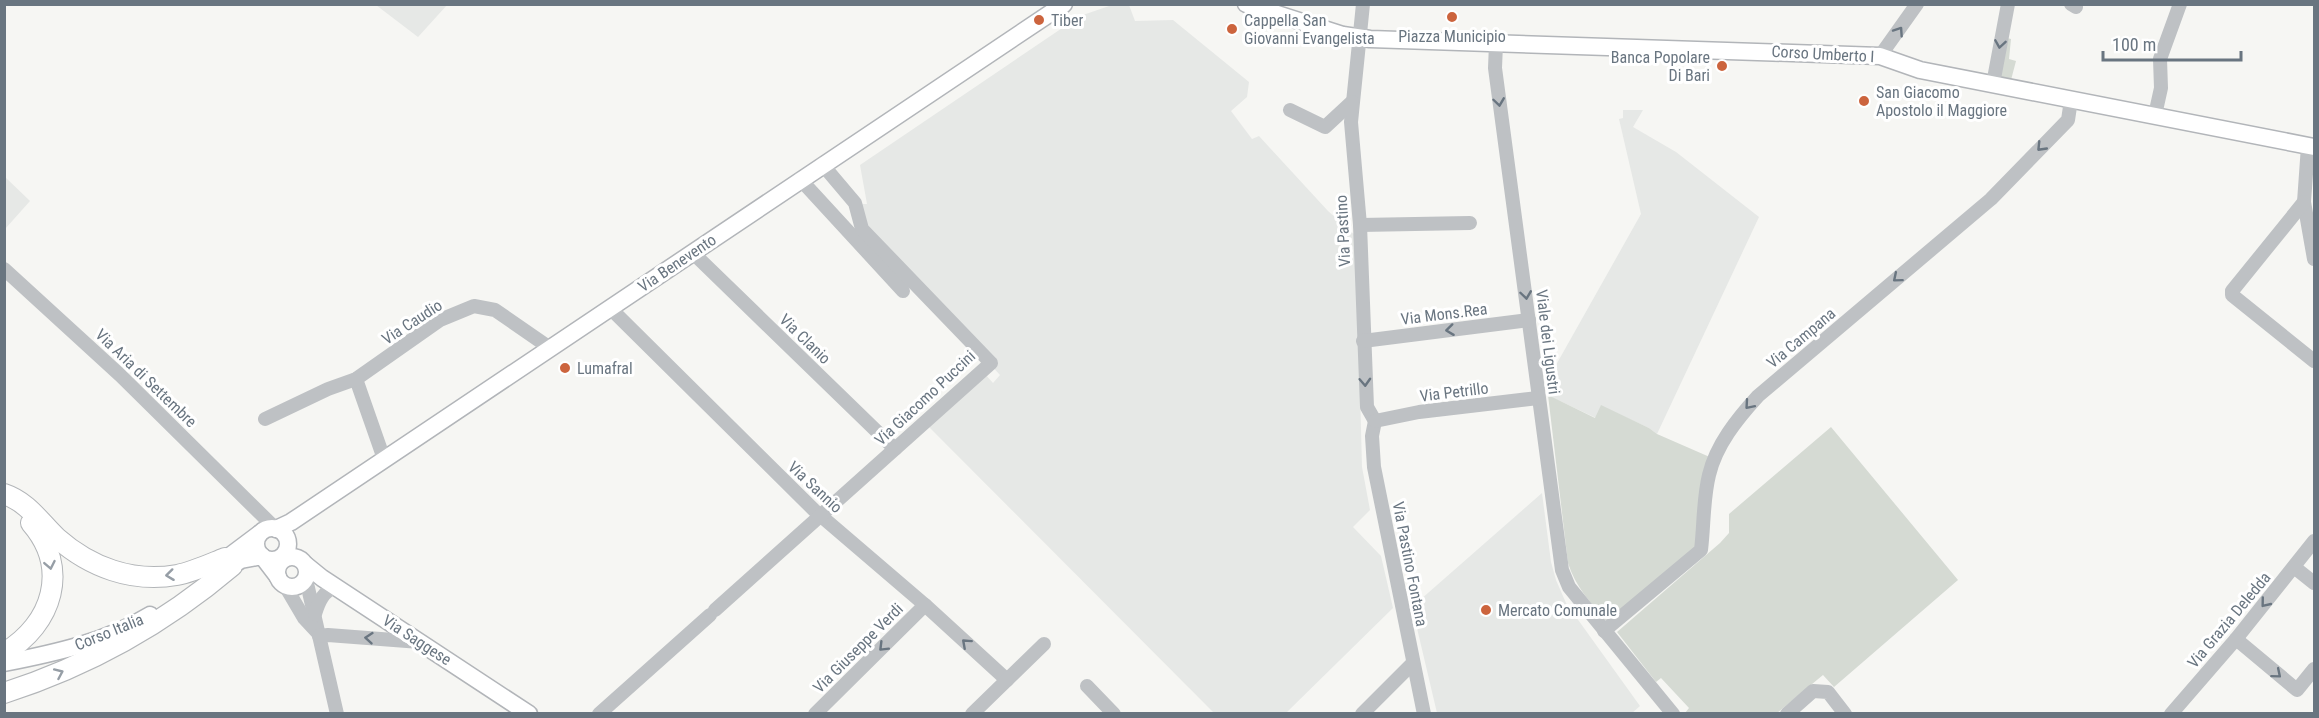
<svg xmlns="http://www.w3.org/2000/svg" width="2319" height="718" font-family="'Roboto Condensed',sans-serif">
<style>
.built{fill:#e6e8e6}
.green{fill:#d5dad3}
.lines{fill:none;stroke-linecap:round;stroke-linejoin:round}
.major-casing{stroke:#b2b5b9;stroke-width:19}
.highway-casing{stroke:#b2b5b8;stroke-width:22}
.minor{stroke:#bec1c4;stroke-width:14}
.major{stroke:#fff;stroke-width:16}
.highway{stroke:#fff;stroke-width:20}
.oneway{stroke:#697580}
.oneway2{stroke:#969ea6}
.poi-dot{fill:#cc643d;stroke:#fff;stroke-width:2}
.labels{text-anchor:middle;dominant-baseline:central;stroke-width:6;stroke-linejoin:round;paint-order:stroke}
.poi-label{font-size:16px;fill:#697580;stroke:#fff;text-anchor:start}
.street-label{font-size:16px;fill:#697580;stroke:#fff}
</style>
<rect width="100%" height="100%" fill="#f6f6f3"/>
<g class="built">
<path d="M376,5H447L418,37Z"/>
<path d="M1112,5H1129L1135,21L1173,20L1249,82L1247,97L1231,111L1252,139L1259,136L1328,211L1356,236L1362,467L1370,510L1353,527L1381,556L1393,608L1286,713H1214L928,426L984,373L993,383L1000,375L864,228L852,204H867L860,165L1080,16Z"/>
<path d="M1623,110H1643L1633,127L1676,152L1759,217L1657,434L1649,428L1601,406L1596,418L1547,395L1542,359L1556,365L1641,214L1619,119L1623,118Z"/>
<path d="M5,177L30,201L5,229H4Z"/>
<path d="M1542,493L1551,562L1556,580L1566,603L1640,706L1631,714L1437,713L1412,607Z"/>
</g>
<g class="green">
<path d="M2003,37L2011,39L2009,59L2016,61L2011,80L1996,77Z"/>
<path d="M1548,395L1595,418L1601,405L1649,428L1657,434L1712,458L1697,548L1606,621C1591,603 1575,586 1568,563Z"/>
<path d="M1831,427L1958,580L1834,687L1823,675L1777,713H1685L1689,708L1661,678L1656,682L1617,632L1720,543L1729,533V514Z"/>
</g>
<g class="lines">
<defs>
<g id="major">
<path d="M1246,4L1343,35L1370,39L1880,56L1920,70L2314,147"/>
<circle cx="272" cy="544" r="16"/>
<path d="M276,529L291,522L1064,4"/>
<circle cx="292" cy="572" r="15"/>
<path d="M219,564L259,534"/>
<path d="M306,565L322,578L529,714"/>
<path d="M221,572L241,560L262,556L278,577"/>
<path d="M4,663C55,653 106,642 150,615"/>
</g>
<g id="highway">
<path d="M4,494C28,502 40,522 57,538C90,567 132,583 177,575C193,572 210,564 225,558"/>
<path d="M4,653C53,624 70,568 31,523"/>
<path d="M4,693C88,666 165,623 232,566"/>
</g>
</defs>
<use href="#major" class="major-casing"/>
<use href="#highway" class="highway-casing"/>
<g class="minor">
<path d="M1363,4L1351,122L1360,225L1367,407L1375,421"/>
<path d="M2071,4L2076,7"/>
<path d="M1496,44L1495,68L1562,570L1569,587L1673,714"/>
<path d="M1880,56L1917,4"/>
<path d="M1993,84L2008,4"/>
<path d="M1290,110L1325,127L1352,102"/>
<path d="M2155,115L2161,88L2160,59L2180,4"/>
<path d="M2308,146L2304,202L2314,259"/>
<path d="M800,179L903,291"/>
<path d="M2304,202L2232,291V295L2314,361"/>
<path d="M1360,225L1470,223"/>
<path d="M692,252L895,449"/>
<path d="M4,269L120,375L276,529"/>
<path d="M610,308L814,510L925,605L1007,680"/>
<path d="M1363,341L1529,320"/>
<path d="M356,379L384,459"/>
<path d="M265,419L328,389L356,379L440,320L474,306L495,310L550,348"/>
<path d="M1375,421L1372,436L1374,467L1424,714"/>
<path d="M1375,421L1419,412L1538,398"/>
<path d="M2294,567L2314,583"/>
<path d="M306,579L337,714"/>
<path d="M284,584L304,618L317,632"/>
<path d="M715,610L991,363L862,229L855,203L822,164"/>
<path d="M315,614C319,601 323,592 336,586"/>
<path d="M1604,631L1701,550C1704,526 1703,499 1709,475C1716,445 1737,419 1758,396L1991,199L2068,120L2071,100"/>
<path d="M319,636L328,635L420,642"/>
<path d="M2236,639L2297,690L2314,669"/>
<path d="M1087,686L1114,714"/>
<path d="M599,714L710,615"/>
<path d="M815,714L925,605"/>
<path d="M972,714L1044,644"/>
<path d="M1362,714L1413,663"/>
<path d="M1787,714L1813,691L1828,692L1845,714"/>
<path d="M2171,714L2236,639L2314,541"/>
</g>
<use href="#major" class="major"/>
<use href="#highway" class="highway"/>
</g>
<defs><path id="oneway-chevron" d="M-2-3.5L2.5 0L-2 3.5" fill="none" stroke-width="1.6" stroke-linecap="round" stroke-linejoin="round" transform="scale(1.5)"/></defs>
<g class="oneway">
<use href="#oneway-chevron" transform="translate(1899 31) rotate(-56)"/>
<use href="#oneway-chevron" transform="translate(2000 44) rotate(99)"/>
<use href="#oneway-chevron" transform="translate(1499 102) rotate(82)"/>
<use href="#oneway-chevron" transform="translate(2041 147) rotate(134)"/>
<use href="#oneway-chevron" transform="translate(1897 278) rotate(140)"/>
<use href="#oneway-chevron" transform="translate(1526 295) rotate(82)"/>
<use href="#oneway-chevron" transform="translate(1450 330) rotate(173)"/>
<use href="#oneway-chevron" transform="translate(1365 382) rotate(87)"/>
<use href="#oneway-chevron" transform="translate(1749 405) rotate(131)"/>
<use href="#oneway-chevron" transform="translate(2265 603) rotate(129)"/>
<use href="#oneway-chevron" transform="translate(369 638) rotate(-175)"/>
<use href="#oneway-chevron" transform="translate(966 643) rotate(-138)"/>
<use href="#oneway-chevron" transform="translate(883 647) rotate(135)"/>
<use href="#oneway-chevron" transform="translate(2277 674) rotate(40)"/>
</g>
<g class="oneway2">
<use href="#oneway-chevron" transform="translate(50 565) rotate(79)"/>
<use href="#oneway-chevron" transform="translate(170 575) rotate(173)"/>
<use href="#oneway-chevron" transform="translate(59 673) rotate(-24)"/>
</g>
<g class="poi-dot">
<circle cx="1452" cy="17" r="6"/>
<circle cx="1039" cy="20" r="6"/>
<circle cx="1232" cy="29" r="6"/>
<circle cx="1722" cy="66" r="6"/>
<circle cx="1864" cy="101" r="6"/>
<circle cx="565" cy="368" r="6"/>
<circle cx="1486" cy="610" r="6"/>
</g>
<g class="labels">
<g class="poi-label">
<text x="1051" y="20">Tiber</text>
<text x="1244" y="20">Cappella San<tspan x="1244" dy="18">Giovanni Evangelista</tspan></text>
<text x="1452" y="36" text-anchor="middle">Piazza Municipio</text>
<text x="1710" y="57" text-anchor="end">Banca Popolare<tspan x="1710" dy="18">Di Bari</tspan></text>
<text x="1876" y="92">San Giacomo<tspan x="1876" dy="18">Apostolo il Maggiore</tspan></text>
<text x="577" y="368">Lumafral</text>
<text x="1498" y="610">Mercato Comunale</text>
</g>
<g class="street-label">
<text transform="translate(1823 54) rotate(3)">Corso Umberto I</text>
<text transform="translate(1343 231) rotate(-93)">Via Pastino</text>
<text transform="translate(677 263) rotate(-34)">Via Benevento</text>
<text transform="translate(1444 314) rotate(-7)">Via Mons.Rea</text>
<text transform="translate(412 322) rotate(-33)">Via Caudio</text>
<text transform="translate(1801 338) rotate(-40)">Via Campana</text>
<text transform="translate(805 339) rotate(44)">Via Clanio</text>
<text transform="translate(1548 342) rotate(83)">Viale dei Ligustri</text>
<text transform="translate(146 378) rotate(44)">Via Aria di Settembre</text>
<text transform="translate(1454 392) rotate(-7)">Via Petrillo</text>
<text transform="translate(925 398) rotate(-43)">Via Giacomo Puccini</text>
<text transform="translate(815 487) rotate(43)">Via Sannio</text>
<text transform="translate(1410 564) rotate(79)">Via Pastino Fontana</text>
<text transform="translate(2229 620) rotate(-50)">Via Grazia Deledda</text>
<text transform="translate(109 632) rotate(-22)">Corso Italia</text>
<text transform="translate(417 640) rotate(33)">Via Saggese</text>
<text transform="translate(858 648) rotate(-45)">Via Giuseppe Verdi</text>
</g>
</g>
<rect width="2319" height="718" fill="none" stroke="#697580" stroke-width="12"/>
<path d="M2103 51v9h138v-9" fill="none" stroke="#697580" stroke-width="3"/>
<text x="2112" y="51" font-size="18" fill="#697580" stroke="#ffffff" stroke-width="4.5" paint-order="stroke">100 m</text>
</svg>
